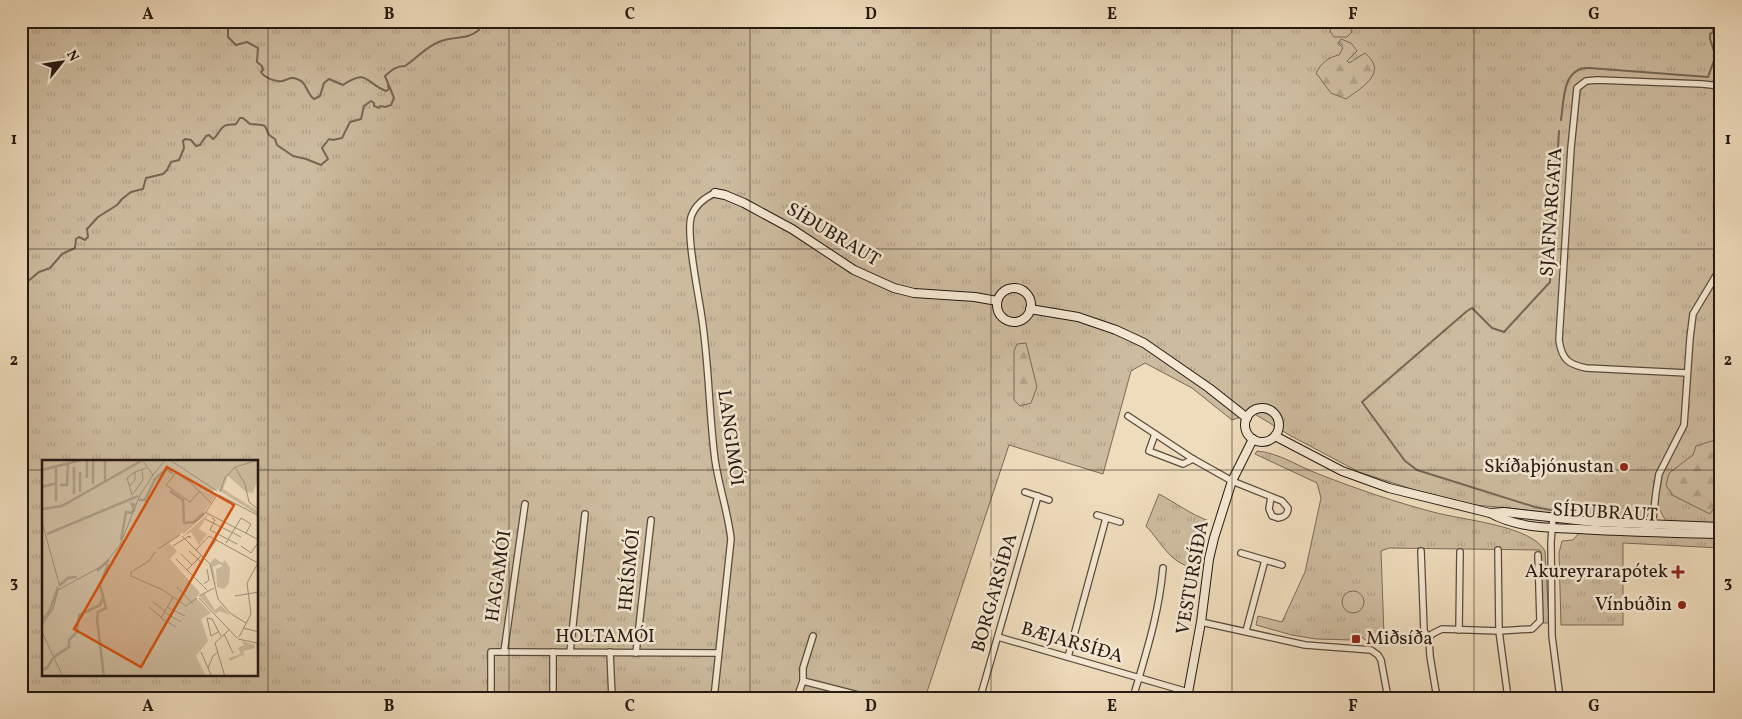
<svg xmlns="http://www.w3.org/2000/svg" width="1742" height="719" font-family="Vollkorn,serif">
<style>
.grass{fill:url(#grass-tufts);stroke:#796a58;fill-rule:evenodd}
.forest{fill:url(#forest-firs);stroke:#796a58}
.park{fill:#cdbb9f;stroke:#796a58}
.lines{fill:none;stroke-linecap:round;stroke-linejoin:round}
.stream{stroke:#756655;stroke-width:2}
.street-casing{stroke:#584a3c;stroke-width:8}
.secondary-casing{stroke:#251912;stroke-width:10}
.street{stroke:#f5e8d3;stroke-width:5.5}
.secondary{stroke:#f5e8d3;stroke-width:8}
.grid{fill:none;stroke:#251912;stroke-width:1;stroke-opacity:0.55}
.poi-dot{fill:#8f2418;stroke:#f5e8d3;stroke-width:2}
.labels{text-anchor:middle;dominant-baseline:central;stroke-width:5;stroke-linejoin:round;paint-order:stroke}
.street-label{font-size:19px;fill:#251912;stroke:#f5e8d3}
.poi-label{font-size:19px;fill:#251912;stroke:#f5e8d3;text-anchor:end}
.inset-river{fill:none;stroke:#aa9a82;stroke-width:2.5}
.inset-road{fill:none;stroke:#9e8e78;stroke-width:1}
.view{fill:#d4530d;fill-opacity:0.15;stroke:#d4530d;stroke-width:2.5}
.inset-edge{fill:none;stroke:#251912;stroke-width:2.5}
.neatline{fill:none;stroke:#251912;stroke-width:2}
.grid-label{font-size:16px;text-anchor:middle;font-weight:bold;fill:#251912}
</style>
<defs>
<pattern id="grass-tufts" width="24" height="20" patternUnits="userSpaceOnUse" patternTransform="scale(1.25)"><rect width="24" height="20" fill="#cdbb9f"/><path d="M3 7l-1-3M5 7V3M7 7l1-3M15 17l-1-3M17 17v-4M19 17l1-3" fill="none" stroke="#b0a088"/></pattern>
<pattern id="forest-firs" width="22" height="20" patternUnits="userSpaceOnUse" patternTransform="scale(1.25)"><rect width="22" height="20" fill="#cdbb9f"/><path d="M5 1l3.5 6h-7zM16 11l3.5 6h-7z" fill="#b0a088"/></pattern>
</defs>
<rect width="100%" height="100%" fill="#efdcbc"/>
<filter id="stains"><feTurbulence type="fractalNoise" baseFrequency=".004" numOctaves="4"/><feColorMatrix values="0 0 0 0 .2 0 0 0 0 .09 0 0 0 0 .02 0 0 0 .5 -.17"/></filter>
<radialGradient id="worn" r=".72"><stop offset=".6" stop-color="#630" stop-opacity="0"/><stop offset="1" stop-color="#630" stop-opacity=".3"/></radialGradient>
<g class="grass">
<path d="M21,21H1721V524L1669,523L1664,518L1660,510H1650L1647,517L1640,521L1588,518L1509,508L1475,505L1415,490L1359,472L1291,436L1253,413L1232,420L1192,388L1145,363L1131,371L1103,474L1009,445L925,698H21ZM44,462H258V675H44Z"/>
<path d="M1257,451C1280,453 1299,467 1321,475C1357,489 1395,502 1433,512C1461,520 1531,525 1545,551L1549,623H1543L1540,550L1389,548L1381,551L1384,636L1365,640L1362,637H1353L1352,640L1316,639L1292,635L1256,625L1258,616L1282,622L1305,572L1321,498L1317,483L1255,454Z"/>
<path d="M1159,494C1176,503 1190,514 1209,521L1195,568C1170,564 1162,543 1146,526Z"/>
<path d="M1580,532L1721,536V548L1623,543V625H1561L1559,553L1562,541L1573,540Z"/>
</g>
<g class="forest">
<path d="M1334,21C1342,21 1349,23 1352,32L1347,37H1334L1330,31Z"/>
<path d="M1341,39L1351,43L1357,51L1347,61L1349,63L1365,53C1389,73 1362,87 1346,99L1331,93L1316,73C1321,63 1329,57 1339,55L1343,48L1338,43Z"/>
<path d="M1026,343L1037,387L1031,403L1020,406L1014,400V351L1017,344Z"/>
<path d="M1715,440L1721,442V497L1710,514L1672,495L1666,485L1669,473L1693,455L1696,446Z"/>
</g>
<circle class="park" cx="1353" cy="602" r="11"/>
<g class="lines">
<g class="stream">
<path d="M200,21L208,26L215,27L225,22L228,28V37L236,45L247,42L258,48L257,62L262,66L263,70L261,72C265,78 275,82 282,81C288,80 290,76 297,79C307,82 306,93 314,99L320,96L324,83L329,79L343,85C368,68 365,83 386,91L389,89L388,86"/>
<path d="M1716,21L1712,23L1713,32L1710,34V39L1714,51L1717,52L1721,51"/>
<path d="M21,25L26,24L30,21"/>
<path d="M1561,120C1564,101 1562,67 1589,68L1708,77L1717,52"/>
<path d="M1559,131L1550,282L1504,332L1492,328L1472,308L1467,311L1362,402L1405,461L1417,470L1535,507L1561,512H1577"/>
<path d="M21,287L39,272L50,268L62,254L75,248L76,239L79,237L85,240L88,237L87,229L98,217L117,205L122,199L131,192L143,189L146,178L163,174L167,170L171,162L179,160L184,148L183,141L185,139L191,140L196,146L200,145L206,136L209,135L213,139C219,135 220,126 227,125C230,124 233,125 236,124L240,118H243L250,124L262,125L265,126L269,135L275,139L277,145L293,156L306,159L321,165L328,159L322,148L329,139L333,140L342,138L350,122L361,119L364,106L371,101L374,103V106L379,108L380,106L385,107L391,105L394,98L385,76C392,70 396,66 405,66C417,58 428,45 441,41C455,36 467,40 479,30L478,26L472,21"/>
</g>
<defs>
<g id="street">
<path d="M1687,373L1586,368C1568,364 1562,360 1559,340L1571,148L1577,88L1586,81L1597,80L1702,84L1721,86"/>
<path d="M1128,416L1193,459L1232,481L1282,501L1288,508C1288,515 1284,517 1278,518L1272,516L1269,509L1271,497"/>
<path d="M1155,434L1149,451L1183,464L1193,459"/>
<path d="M1025,492L1049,500"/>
<path d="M1097,515L1120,522"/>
<path d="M1553,518L1551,542L1552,636L1560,698"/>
<path d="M1652,528L1656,492L1659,474L1684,425L1690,338L1693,314L1717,274L1721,262"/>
<path d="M1498,550L1499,631L1508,698"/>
<path d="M1421,551L1424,631L1429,638"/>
<path d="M1241,553L1282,565"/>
<path d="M1201,622L1305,645L1371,650L1378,655L1381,660L1388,698"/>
<path d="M1459,630L1460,552"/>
<path d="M1246,631L1265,560"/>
<path d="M998,637L1188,692"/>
<path d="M504,652L525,504"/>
<path d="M553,652V698"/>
<path d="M570,652L585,514"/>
<path d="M610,652L612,698"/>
<path d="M636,653L651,520"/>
<path d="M1068,657L1106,518"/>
<path d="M803,681L858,695"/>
<path d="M491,698V652L718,653"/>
<path d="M714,698L731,539C728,512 719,487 715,460C709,413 709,366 702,319C699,296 686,236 691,217C695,205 704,198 715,193"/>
<path d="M797,698L803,681V668L813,636"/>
<path d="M980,698L1038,496"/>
<path d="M1133,698C1146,653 1159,614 1163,568"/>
<path d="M1437,698L1430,656L1429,638L1432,634L1442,629L1499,631L1532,629L1540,621L1538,555"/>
</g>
<g id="secondary">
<path d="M715,193L725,195L744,203L792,229L854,270L894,288L914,293L975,297L997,301"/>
<circle cx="1014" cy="305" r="17"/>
<path d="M1030,309L1078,317L1116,330L1144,343L1209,388L1247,418"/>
<circle cx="1262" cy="425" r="17"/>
<path d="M1275,436L1342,471L1389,488L1490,513C1517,528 1549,528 1579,529C1626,532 1674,533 1721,534"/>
<path d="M1490,513L1504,512L1594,522L1721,527"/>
<path d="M1187,698L1201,622L1209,559L1214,538L1232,481L1253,439"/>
</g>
</defs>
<use href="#street" class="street-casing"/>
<use href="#secondary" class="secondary-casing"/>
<use href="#street" class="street"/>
<use href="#secondary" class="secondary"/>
</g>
<path class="grid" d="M268,21V698M509,21V698M750,21V698M991,21V698M1232,21V698M1474,21V698M21,249H1721M21,470H44M258,470H1721"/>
<g class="poi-dot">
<circle cx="1624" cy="467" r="5"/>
<path d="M1675.5 564.5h5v5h5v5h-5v5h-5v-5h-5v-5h5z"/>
<circle cx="1682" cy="605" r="5"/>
<rect x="1351" y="634" width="10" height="10" rx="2.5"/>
</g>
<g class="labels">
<g class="street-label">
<text transform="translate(1552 212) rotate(-86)">SJAFNARGATA</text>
<text transform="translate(833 235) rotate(31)">SÍÐUBRAUT</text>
<text transform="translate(730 438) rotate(82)">LANGIMÓI</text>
<text transform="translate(1605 513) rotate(3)">SÍÐUBRAUT</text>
<text transform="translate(630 570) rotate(-84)">HRÍSMÓI</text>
<text transform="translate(499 576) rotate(-82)">HAGAMÓI</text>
<text transform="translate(1193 578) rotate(-80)">VESTURSÍÐA</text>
<text transform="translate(995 593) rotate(-74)">BORGARSÍÐA</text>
<text x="605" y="637">HOLTAMÓI</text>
<text transform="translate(1072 643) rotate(16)">BÆJARSÍÐA</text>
</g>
<g class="poi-label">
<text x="1614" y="467">Skíðaþjónustan</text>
<text x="1668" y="572">Akureyrarapótek</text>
<text x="1672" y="605">Vínbúðin</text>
<text x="1366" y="639" text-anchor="start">Miðsíða</text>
</g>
</g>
<g transform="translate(42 460)">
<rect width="216" height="216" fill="#efdcbc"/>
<path d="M0,0H216V28L214,24L211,33L204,32L186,16L181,29L216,51V55L175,29L170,31L173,36L158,58L127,83L135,91L128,99L158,133L154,138L169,153L159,159L166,181L154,196L164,216H0ZM166,54L173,59L166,55L157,69L165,74L157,85L149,72L141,76ZM173,98L180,103L183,100L188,108L187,123L182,129L175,127L174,109L181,106L177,104L171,107L174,126L173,123L168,103ZM162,133L173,150L179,145L188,155L177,151L174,154L158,137ZM200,181L213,185V188L201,191L203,200L201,195L188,201L187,198L199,194L196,188L202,185Z" fill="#cdbb9f"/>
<path d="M83,42L91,45L80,59L77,77L71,80L77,81L73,87L66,91L70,76L44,79L41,59ZM147,155L148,163L159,166L163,176L150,183L155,185L151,190L145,187L139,190L129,167L135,168Z" fill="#cdbb9f"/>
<path d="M135,0H188L173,26Z" fill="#cdbb9f"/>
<path class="inset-river" d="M63,0V21M0,10L39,0M45,18V0M14,24V41M51,24V0M18,25H25L26,4M0,27L14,23V8M128,31L141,40L142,63L152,62L162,53M38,32V12M32,34V7M97,40H103L113,19L124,9L129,12L127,8M0,49L20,46L99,1M5,74L96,36M79,80L84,52L89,53L92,50L90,44L93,45M55,111L67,100M18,125L26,118L35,117M0,161L8,150L16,127M12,197L27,187V180L35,172L37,155L58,145L61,137M0,210L5,208L11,198M62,217L55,159L56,152L64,148L58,125L66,104"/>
<path class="inset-road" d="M128,0L175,31M193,7L203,24L207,42L217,50M100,10L101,20L90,35L85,18L93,12L104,8M111,15L123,0M87,27L93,20V12M157,32L148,42L124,25L134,13L148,22L170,44M178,32L183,18L193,7L217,0M177,35L217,56M163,52L217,80M170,58L173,60L168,70L195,84M163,59L199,77M0,62L18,127M141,73L162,55L175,35M140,76L168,104L176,139L188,153L204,163M184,83L199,58L209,64L204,73M131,86L147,76L149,77H146M199,86L209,93L217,81M116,89L138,75M154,90L167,76L216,103M147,91L159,102M113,92L107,101L89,112V116L121,130L144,146L155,138M139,94L150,105M164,94L175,79M134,99L165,130M145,110L160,95M162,124L167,120L165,109M135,127L151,144M157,136L172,128M193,136L217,132M131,137L119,158L134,167M157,138L195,178M111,142L123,151M107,147L119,157M125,147L143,156M122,152L139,162M0,165L11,149L16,130L62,105L78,85L98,35L111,15L100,0M201,168L217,172M0,172L21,217M176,172L169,176L165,158L170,159L179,176M182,174L191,193M197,177L209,154L205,123L217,101M196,179L215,183M215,183L216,217M159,192L169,215M166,208L171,196L176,192M183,217L173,183L187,170"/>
<path class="view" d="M125,7L192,45L99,207L32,169Z"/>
<rect width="216" height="216" class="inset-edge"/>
</g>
<rect width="1742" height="719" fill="none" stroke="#efdcbc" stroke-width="55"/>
<g transform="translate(62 62) rotate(60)" stroke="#f5e8d3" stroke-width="4" paint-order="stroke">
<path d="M0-4L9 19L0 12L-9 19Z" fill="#251912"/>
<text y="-8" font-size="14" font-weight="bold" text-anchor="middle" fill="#251912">N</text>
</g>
<rect x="28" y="28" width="1686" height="664" class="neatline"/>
<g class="grid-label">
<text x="148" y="19">A</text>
<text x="389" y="19">B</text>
<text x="630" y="19">C</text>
<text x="871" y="19">D</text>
<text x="1112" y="19">E</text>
<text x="1353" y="19">F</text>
<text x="1594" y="19">G</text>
<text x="14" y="144">1</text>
<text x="1728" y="144">1</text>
<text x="14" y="365">2</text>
<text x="1728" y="365">2</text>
<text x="14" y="587">3</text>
<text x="1728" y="587">3</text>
<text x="148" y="711">A</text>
<text x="389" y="711">B</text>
<text x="630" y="711">C</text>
<text x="871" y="711">D</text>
<text x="1112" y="711">E</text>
<text x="1353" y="711">F</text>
<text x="1594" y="711">G</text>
</g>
<rect width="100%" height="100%" filter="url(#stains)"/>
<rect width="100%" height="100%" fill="url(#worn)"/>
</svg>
